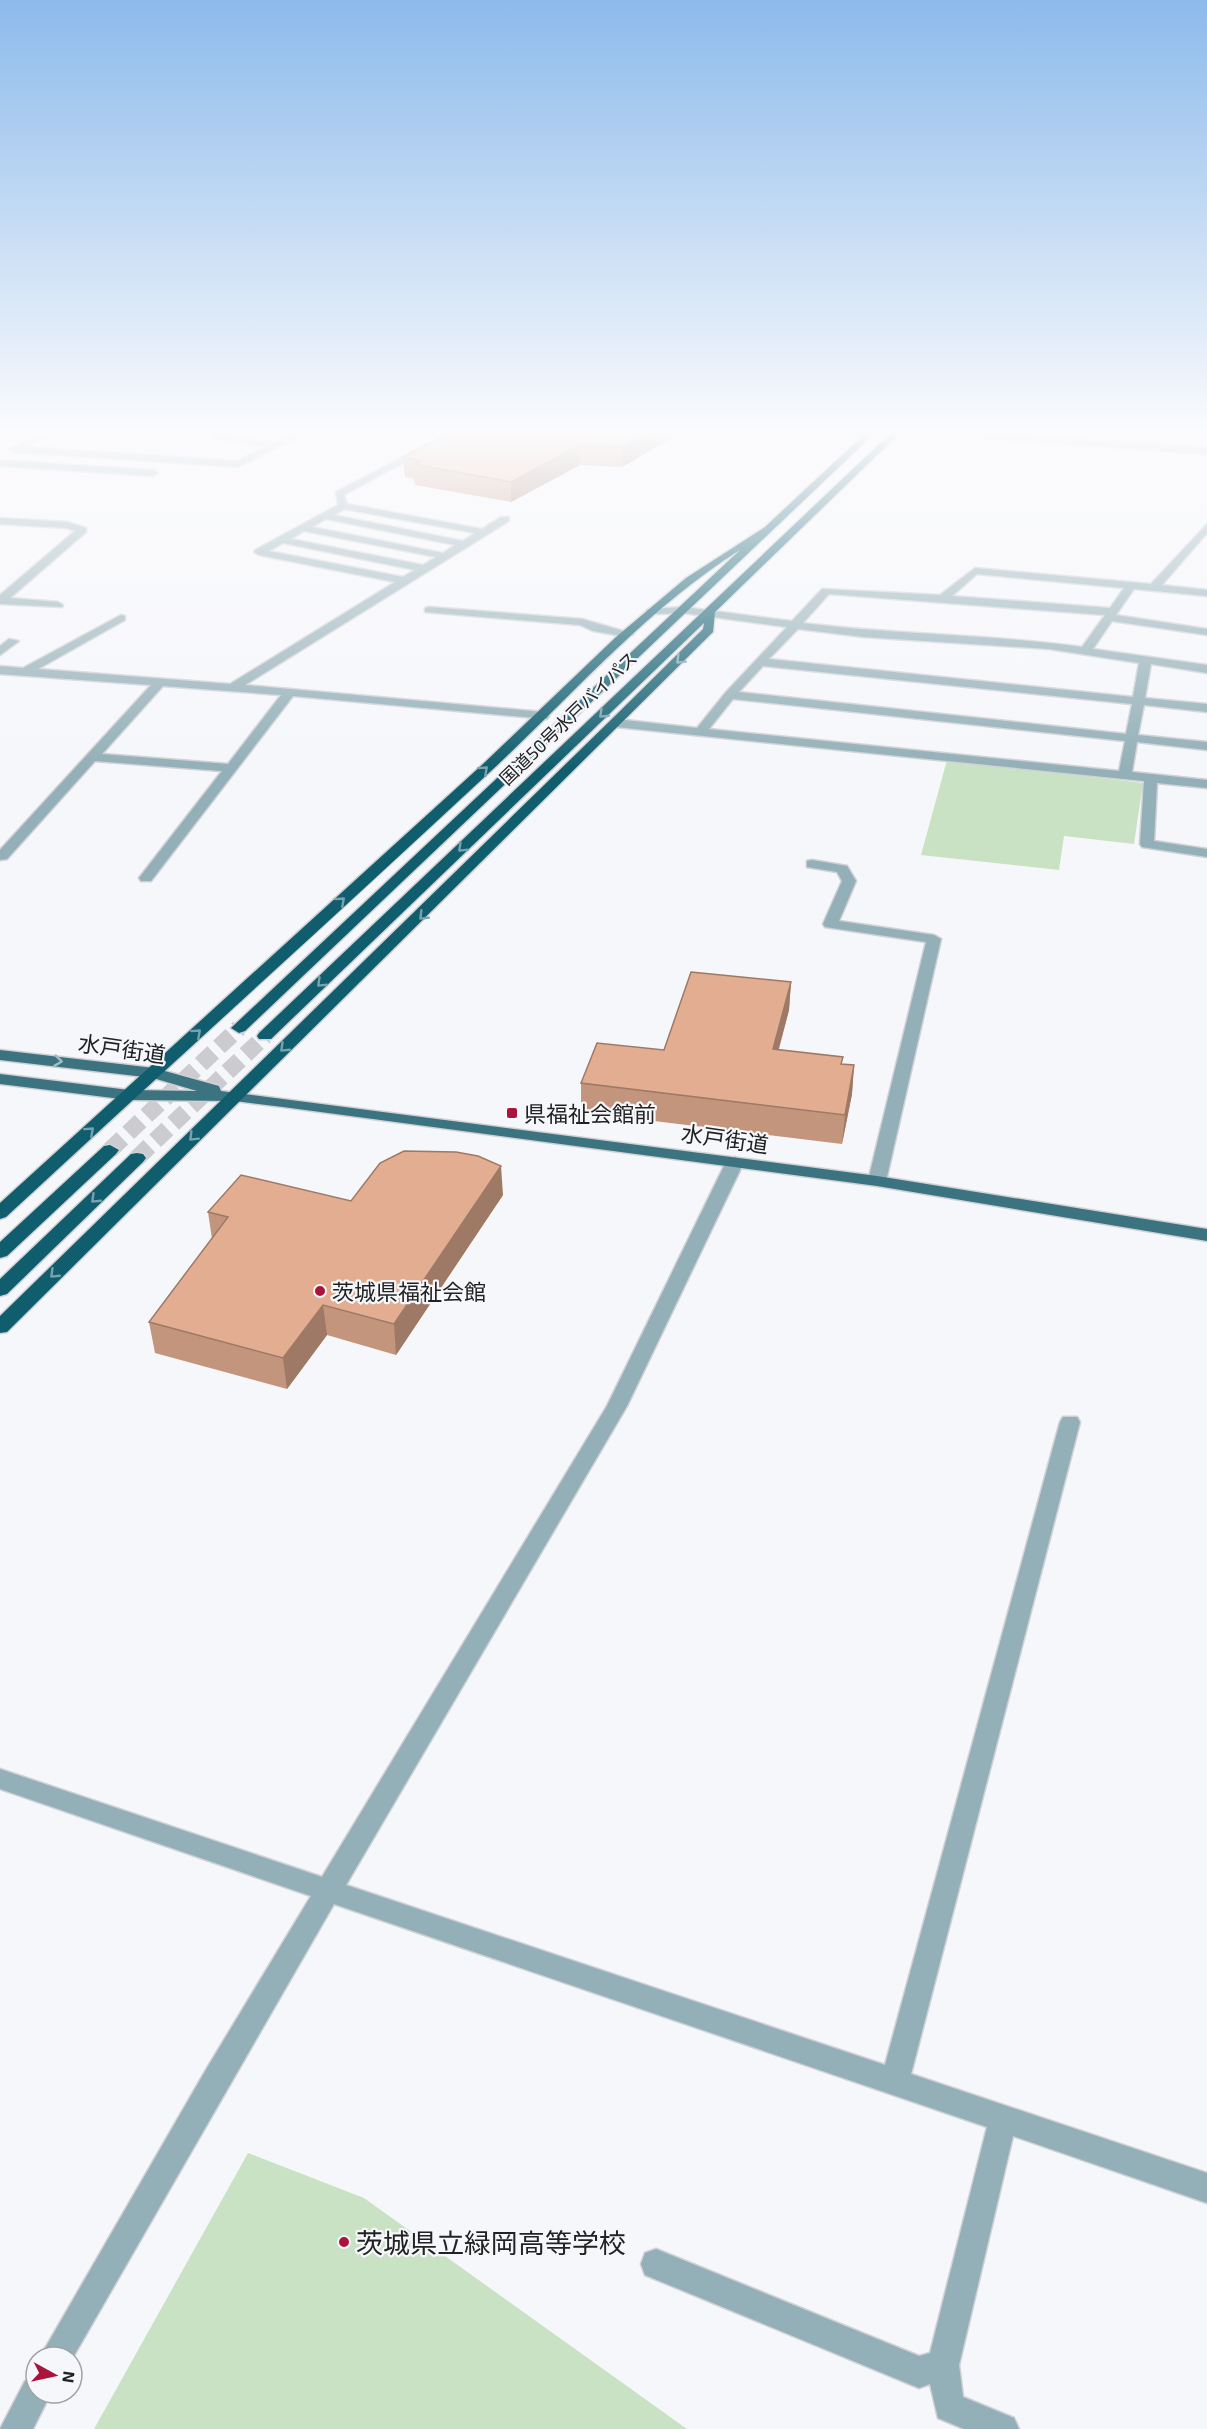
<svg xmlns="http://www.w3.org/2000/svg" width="1207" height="2429" font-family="'Exo 2','Noto Sans JP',sans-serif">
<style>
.green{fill:#cae2c4}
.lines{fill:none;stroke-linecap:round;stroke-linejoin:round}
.highway-tunnel{stroke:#ccccd0;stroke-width:17;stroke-dasharray:17 8;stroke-linecap:butt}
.minor-casing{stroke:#d0d1d4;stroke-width:3}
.major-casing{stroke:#d0d1d4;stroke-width:3}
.highway-casing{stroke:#d0d1d4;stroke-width:3}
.minor{fill:#93afb7;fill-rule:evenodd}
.major{fill:#3b7381;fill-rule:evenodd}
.highway{fill:#105d6e;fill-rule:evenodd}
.wall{fill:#c2957c}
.shaded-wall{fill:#9e7965}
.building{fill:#e2ad90;stroke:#9e7965;stroke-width:1.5}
.oneway{stroke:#78a2ad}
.oneway2{stroke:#a2bcc4}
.poi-dot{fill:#aa143a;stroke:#f6f7fb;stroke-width:2}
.labels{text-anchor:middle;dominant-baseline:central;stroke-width:4.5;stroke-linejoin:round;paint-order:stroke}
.far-street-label{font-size:18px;fill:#222223;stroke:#f6f7fb}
.street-label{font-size:22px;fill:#222223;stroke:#f6f7fb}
.poi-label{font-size:22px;fill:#222223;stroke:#f6f7fb;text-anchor:start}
.near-poi-label{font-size:27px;fill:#222223;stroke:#f6f7fb;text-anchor:start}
</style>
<rect width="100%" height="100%" fill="#f6f7fb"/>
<g class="green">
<path d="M947,760L1143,783L1134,844L1064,836L1059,870L921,855Z"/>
<path d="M248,2153L364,2198L687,2429H94Z"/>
</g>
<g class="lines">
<g class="highway-tunnel">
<path d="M110,1150L239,1028"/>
<path d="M137,1158L265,1036"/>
</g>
<defs>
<g id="minor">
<path d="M51,430H62L26,447L237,461L265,447L214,438V434L224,430H235L227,435L274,443L301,430H312L238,467L14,452L9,449Z"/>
<path d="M453,430H464L344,495L347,504L482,529L501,517H509V521L245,685L543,712L549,716L547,719L293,696L151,881H141L139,878L222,771L95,761L7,859L0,860V850L151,685L0,674V666L23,668L121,615L125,616V620L38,669L230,684L395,582L259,555L254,552L255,550L338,505L336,492ZM344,509L475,533L463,541L334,515ZM326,519L455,545L443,553L312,527ZM304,531L436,557L423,565L291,539ZM283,543L415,570L403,577L269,551ZM163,686L281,695L228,764L102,754Z"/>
<path d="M906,430H947L1207,448V454L910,433Z"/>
<path d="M0,460L153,470L158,473L153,476L0,466Z"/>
<path d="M0,518L67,522L86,528V532L10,598L58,602L63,605L62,607L0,604V595L75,531L66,528L0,524Z"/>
<path d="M1207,524V533L1162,585L1207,590V596L1134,589L1116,615L1207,629V635L1112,621L1093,649L1207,665V673L1151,664L1145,698L1207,704V712L1144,705L1138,735L1207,742V750L1137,742L1132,772L1207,780V788L1157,783L1154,841L1207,849V857L1142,847L1140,844L1144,781L616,727L610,723L616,719L697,728L726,692L787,627L683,613L652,614L646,611L648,609L683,607L792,621L822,589L940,595L975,568L1151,584ZM977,574L1124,588L1110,608L952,596ZM829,594L1105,615L1082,647C990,634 896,635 803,623ZM798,629L864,637L1049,649L1139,663L1133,697L769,659ZM763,666L1132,704L1126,734L739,692ZM733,699L1125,741L1119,771L709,729Z"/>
<path d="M429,607L582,619L634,634L628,637L593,631L580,625L425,612V608Z"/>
<path d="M9,639L19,641L0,655V646Z"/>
<path d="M812,860L847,866L856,881L839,921L934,935L941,939L886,1181L877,1186L868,1181L926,942L825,927L823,924L842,881L837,872L807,867V861Z"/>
<path d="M735,1157L744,1162L627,1406L346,1885L885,2065L1060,1422L1063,1417H1077L1080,1422L911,2074L1207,2173V2203L1013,2136L959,2365L963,2397L1014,2418L1019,2429H964L938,2418L930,2384L919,2388L645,2275L641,2264L645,2253L656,2249L919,2356L930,2353L987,2127L334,1904L72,2359V2357H40L207,2068L311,1896L0,1789V1769L322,1877L607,1406L726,1162Z"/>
<path d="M36,2376V2393H51L33,2429H0L25,2381Z"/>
</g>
<path id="major" d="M0,1050L154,1068L219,1086L221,1091L877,1176L1207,1229V1241L877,1186L283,1107L235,1101L129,1100L0,1084V1074L129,1090L197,1091L153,1078L0,1060Z"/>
<g id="highway">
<path d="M869,430H878L245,1031L239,1033L231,1028L740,550C646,609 572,696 491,771C330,921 167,1068 6,1217L0,1219V1203L483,764L616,637L686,578L765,527Z"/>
<path d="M894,430H903L715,612L713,632L7,1332L0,1333V1316L616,715L703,629L704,623L271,1039H259L257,1036L259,1033Z"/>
<path d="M110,1145L119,1150L116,1154L7,1256L0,1258V1242L104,1146Z"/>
<path d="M137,1153L143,1154L146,1158L143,1162L7,1294L0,1296V1279L131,1154Z"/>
</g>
</defs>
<use href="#minor" class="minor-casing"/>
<use href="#major" class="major-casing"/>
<use href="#highway" class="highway-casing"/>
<use href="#minor" class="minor"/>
<use href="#major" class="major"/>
<use href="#highway" class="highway"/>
</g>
<g class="wall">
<path d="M457,430H674L673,437L622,467L580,465L511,502L415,485L414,479L405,477L403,457Z"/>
<path d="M795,430H841V432L833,435L795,432Z"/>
<path d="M791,982L789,1010L779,1049L842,1064L854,1065L852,1094L842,1144L581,1112V1083L664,1050Z"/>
<path d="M503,1195L396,1355L327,1335L287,1389L155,1353L149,1322L212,1239L208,1212L351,1201Z"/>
</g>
<g class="shaded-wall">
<path d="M652,430H674L673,437L622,467V447Z"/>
<path d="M833,430H841V432L833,435Z"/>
<path d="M579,445L580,465L511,502V482Z"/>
<path d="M791,982L789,1010L771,1077L773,1049Z"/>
<path d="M854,1065L852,1094L842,1144L845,1115Z"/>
<path d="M501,1166L503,1195L396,1355L394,1324Z"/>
<path d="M323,1305L327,1335L287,1389L283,1358Z"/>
</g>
<g class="building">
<path d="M457,430H652L622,447L579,445L511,482L413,464L421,461L403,457Z"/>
<path d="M691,972L791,982L773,1049L843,1057L841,1064L854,1065L845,1115L581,1083L597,1043L664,1050Z"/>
<path d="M404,1151L456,1152L478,1156L501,1166L394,1324L323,1305L283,1358L149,1322L228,1217L208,1212L241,1175L351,1201L380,1163Z"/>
</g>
<defs><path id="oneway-chevron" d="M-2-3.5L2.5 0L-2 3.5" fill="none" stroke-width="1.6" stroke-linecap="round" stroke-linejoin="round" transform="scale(1.5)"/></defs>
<g class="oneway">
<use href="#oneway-chevron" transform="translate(680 660) rotate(135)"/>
<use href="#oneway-chevron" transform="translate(603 714) rotate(136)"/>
<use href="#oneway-chevron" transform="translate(484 770) rotate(-42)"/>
<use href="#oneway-chevron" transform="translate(462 848) rotate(136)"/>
<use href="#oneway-chevron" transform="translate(341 901) rotate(-42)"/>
<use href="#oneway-chevron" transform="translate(423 916) rotate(135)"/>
<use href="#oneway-chevron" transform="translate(321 983) rotate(136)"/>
<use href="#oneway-chevron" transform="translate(197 1033) rotate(-42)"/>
<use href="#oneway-chevron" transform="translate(284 1048) rotate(136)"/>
<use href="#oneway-chevron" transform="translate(90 1131) rotate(-42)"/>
<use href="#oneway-chevron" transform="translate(193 1137) rotate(135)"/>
<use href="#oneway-chevron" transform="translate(95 1199) rotate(136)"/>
<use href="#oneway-chevron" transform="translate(54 1274) rotate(136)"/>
</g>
<use class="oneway2" href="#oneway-chevron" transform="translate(58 1061) rotate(7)"/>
<linearGradient id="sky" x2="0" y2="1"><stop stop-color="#8cbaeb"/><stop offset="0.56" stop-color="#fbfbfd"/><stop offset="1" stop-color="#fbfbfd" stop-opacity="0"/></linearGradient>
<rect width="1207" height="770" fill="url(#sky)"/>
<g class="poi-dot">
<rect x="506" y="1107" width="12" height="12" rx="3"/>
<circle cx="320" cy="1291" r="6"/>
<circle cx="344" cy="2242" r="6"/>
</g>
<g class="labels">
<g class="far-street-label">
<text transform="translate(568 718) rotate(-44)">国道50号水戸バイパス</text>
</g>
<g class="street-label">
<text transform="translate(122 1048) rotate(8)">水戸街道</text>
<text transform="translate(725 1138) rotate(8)">水戸街道</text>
</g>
<g class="poi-label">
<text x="524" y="1113">県福祉会館前</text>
<text x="332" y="1291">茨城県福祉会館</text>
</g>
<g class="near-poi-label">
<text x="356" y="2242">茨城県立緑岡高等学校</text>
</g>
</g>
<g transform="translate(54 2375) rotate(98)"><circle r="28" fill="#f6f7fb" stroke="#a1a2a5" stroke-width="1.5"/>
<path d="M0-4.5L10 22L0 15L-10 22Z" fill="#aa143a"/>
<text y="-9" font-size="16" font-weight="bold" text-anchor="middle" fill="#222223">N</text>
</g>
</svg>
